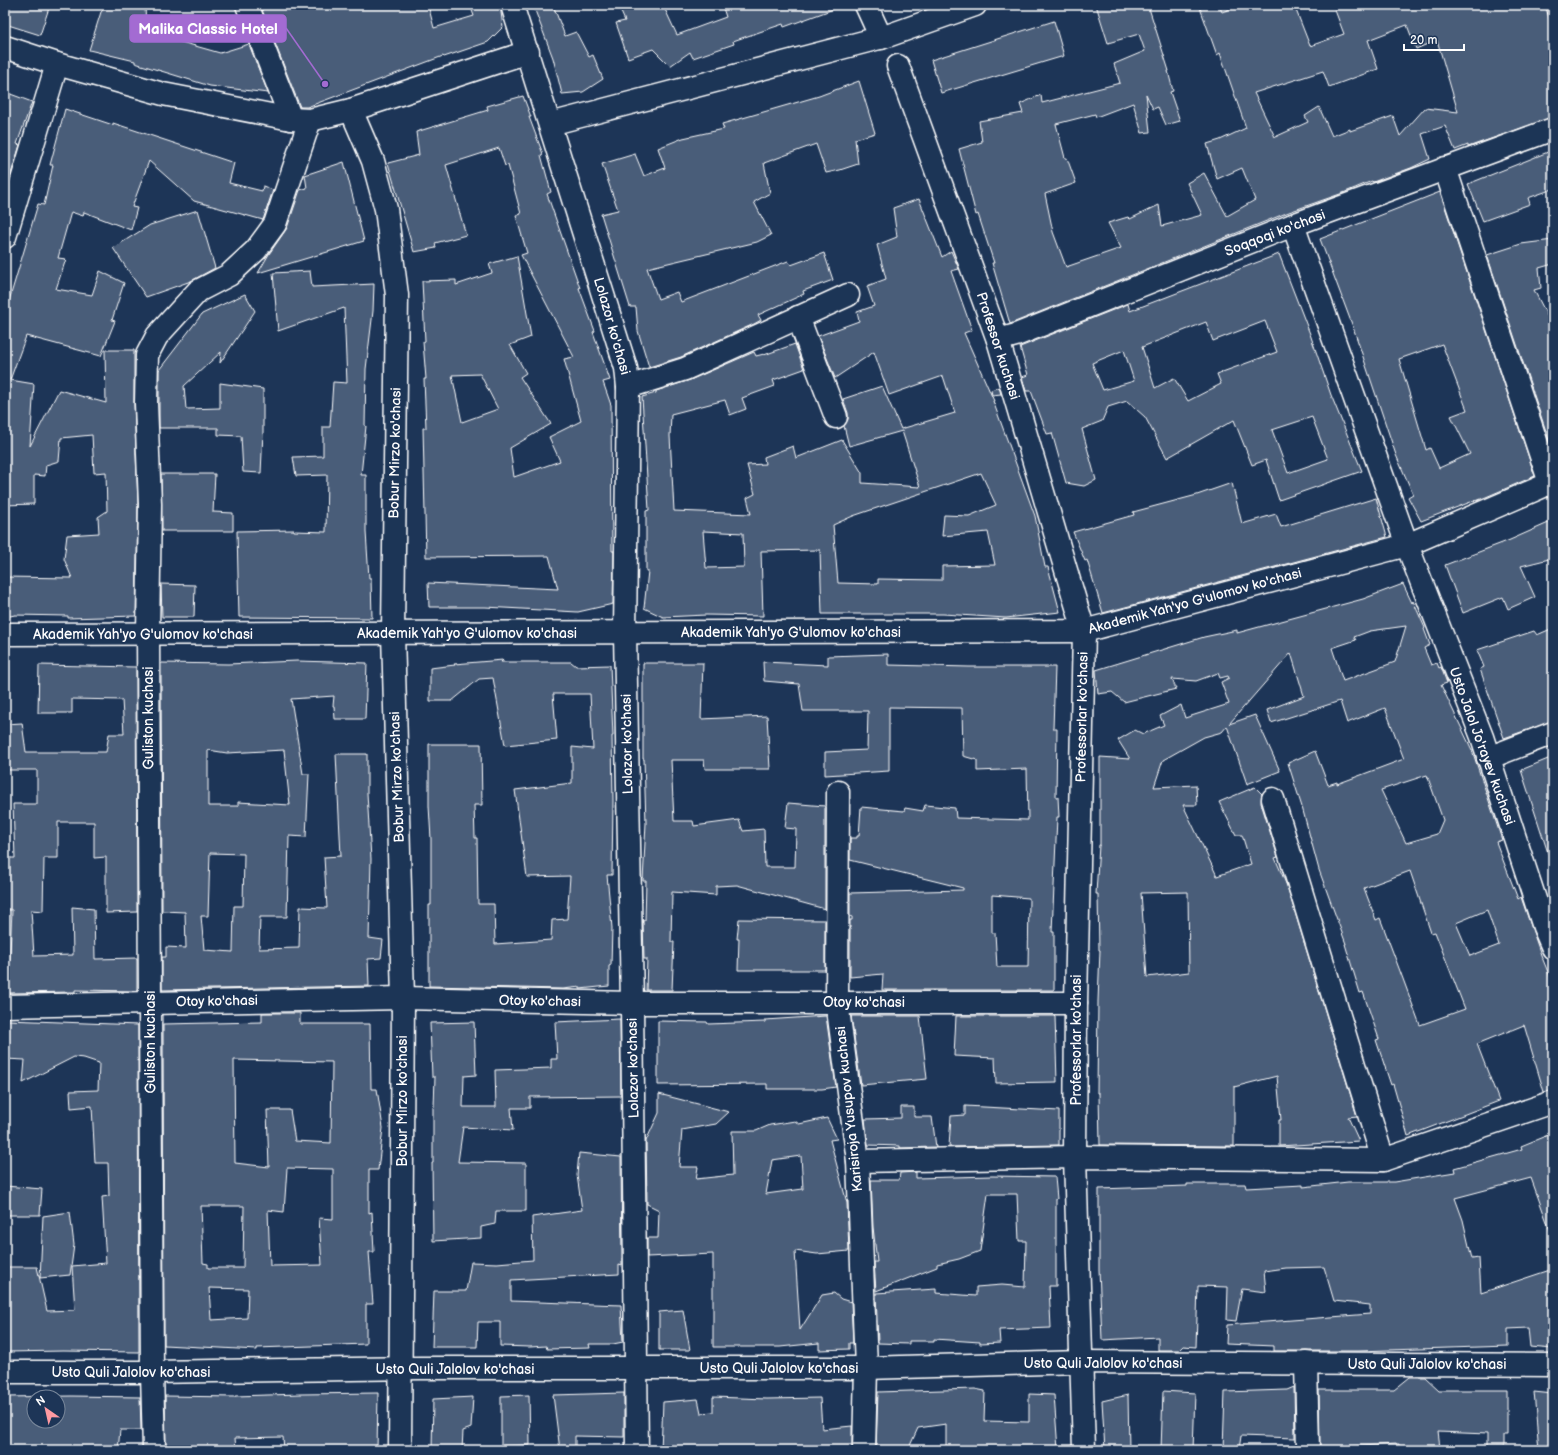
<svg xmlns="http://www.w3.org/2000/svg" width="1558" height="1455" font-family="'Balsamiq Sans',sans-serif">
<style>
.building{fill:#4a5d79;stroke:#fff;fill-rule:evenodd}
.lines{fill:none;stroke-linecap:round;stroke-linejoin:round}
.minor-casing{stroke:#fff;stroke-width:25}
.major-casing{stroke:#fff;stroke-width:25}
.minor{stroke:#1d3557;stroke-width:22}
.major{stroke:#1d3557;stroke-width:22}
.labels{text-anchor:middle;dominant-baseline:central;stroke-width:3.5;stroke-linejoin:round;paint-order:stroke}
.street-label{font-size:14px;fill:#fff;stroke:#1d3557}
.leader{fill:none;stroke:#a36bd2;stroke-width:1.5}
.callout-dot{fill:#a36bd2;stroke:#1d3557;stroke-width:1.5}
.callout{fill:#a36bd2;stroke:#a36bd2;stroke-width:1.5}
.callout-label{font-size:15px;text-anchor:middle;font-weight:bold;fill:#fff}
</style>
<rect width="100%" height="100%" fill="#1d3557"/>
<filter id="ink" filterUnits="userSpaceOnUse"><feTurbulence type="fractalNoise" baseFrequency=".025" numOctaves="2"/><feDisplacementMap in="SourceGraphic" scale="8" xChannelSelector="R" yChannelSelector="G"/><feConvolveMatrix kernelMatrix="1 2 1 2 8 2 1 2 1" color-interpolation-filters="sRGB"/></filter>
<g filter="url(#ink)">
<g class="building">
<path d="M5,5H50L40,35L5,24Z"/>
<path d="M107,5H145L146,32L220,53L249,44L268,93L210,86L135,63V61L89,50L101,12Z"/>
<path d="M260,5H428L434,28L474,16L470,5H500L503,27L488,42L444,57L443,56L307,107H300Z"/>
<path d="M533,5H553L565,36L576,32L589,57L593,55L603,79L583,92L562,94L553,58Z"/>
<path d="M618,5H663L677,35L726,17L722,5H839V7L784,27L783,24L733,41L734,44L693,58L690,52L670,66L653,49L628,58L616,23L625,21Z"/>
<path d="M1096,5H1148L1169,71H1168L1173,91L1170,92L1180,121L1166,125L1158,107L1153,109L1146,94L1150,132L1142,133L1133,103L1096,117L1095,114L1056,124L1065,158H1067L1076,183L1045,194L1053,232L1066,267L1121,248L1108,223L1128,217L1130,219L1159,205L1162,226L1202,215L1187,183L1204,173L1227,216L1255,200L1242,168L1217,179L1207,144L1220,140L1246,128L1220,53L1217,55L1199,5H1219L1222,12L1241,5H1294L1310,46L1344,34L1333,5H1545L1553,31V117L1468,147V145L1455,150L1445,126L1422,134L1430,159L1411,168L1373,182L1372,181L1343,193L1289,212L1010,324L992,263H994L978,214L976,215L959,149L982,142L979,121L1023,113L1020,104L1041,95L1042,103L1120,83L1114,64L1145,51L1139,34L1108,43ZM1407,25L1416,49L1437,40L1458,112L1425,108L1400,136L1393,116L1350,131V129L1332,136L1319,107L1305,116L1308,122L1275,137L1254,93L1323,71L1329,87L1378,69L1368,40Z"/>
<path d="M1054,21L1064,56L941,93L931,60Z"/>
<path d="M859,81L875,133L855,139L858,164L840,170L826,173L816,144L764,163L770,193L754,202L771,235L757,242L647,268L658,299L677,292L681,302L788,261L791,265L824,253L833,280L803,291L804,294L758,315L761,320L754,324L681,357L649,367L638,331L636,307H630L601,214L618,210L602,164L635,154L644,176L665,168L658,148L683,138L724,129L722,124L819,96Z"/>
<path d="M5,92L32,102L17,144L20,145L5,193Z"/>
<path d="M523,96L531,117H529L543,154L541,155L551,192L547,194L580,288H579L595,331L593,332L610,380L603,382L611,405L612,551H614L613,604L578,612L485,607H429L428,583L558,589L549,556L426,557L423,428H426L424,379H426L423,342L425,341L422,281L456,280V285L492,273L489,264L517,256L531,337L510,345L526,373L520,377L551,424L510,448L514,477L560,461L549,437L581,421L564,359L574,357L521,255L527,253L516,216L521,214L508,165L505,166L499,148L446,165L466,235L435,243L436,248L414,252L388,163L419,155L416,132L488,110L487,106ZM480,374L498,409L462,422L452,375Z"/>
<path d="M65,109L113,125V123L234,163L229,183L262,191L263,186L273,190L263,220L194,201L149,161L132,207L137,208L131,230L84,212L83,216L71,212L58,258L66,259L56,289L92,295L100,271L124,283L112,320L115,321L101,356L26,336L10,380L34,384L30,446L59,390L106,403L105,350H134V403L138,504L136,616L68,618V616L15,615L5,617V577L72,578L64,559L67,535L99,533L98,517L107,511L106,472L94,473L92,435L61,438L59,461L46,465L45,476L34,475V504L5,505V314L38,204L44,205L53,165H50Z"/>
<path d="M1553,150V189L1528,198L1530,204L1483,221L1468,184Z"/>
<path d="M344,162L364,241L258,273L269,254L287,228L300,190L307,188L305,175Z"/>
<path d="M1440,192L1535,476L1486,497L1476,501V500L1421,521L1408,497L1413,494L1396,455L1353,327L1320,239ZM1442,344L1467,410L1451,416L1470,454L1439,468L1430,448L1426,450L1399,359Z"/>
<path d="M919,199L942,257L951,251L959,269L951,271L972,330L964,333L994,401H993L1035,516L1045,567H1048L1060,612L1006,618L943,614H822L820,550L761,551L763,616L706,615L663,617L644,608L648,571H646V511L649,510L642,397L656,393V391L690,380L754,352L756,356L764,354V355L795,344L804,369L773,380L775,386L742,398L746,409L730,415L725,400L671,414L670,436L674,511L751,514L747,498L755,494L747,465L765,464L764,457L793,446L796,458L842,440L862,473V483L920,487L902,431L849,446L844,426L848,419V413L843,399L882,386L901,429L955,413L943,376L889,395L874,352L835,378L818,336L859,321L857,312L874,306L867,286L886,279L877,245L897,237L893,208ZM981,473L996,505L969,516L944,515L942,536L988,532L995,565L942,566V580L878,579V584L838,583L833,525L853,516ZM703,531L743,533L744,567L706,568Z"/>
<path d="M198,210L215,268L191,281L146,297L113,248L150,225Z"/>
<path d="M1553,240V264L1539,268L1541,288L1534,290L1553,327V452L1487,255L1521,244Z"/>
<path d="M1279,254L1310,334L1331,395L1362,471L1279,500L1266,460L1252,465L1234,420L1167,458L1145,417L1127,401L1108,407L1102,421L1082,429L1096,480L1084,486L1066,483L1052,433L1047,434L1031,391H1026L1022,377L1028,375L1020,347L1128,304L1130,311ZM1265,321L1277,352L1217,374L1221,384L1188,401L1174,378L1155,388L1142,347L1206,322L1213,341ZM1124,350L1134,381L1103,390L1092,363ZM1312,417L1328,459L1288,473L1272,430Z"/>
<path d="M310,271L312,287L374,284L373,311L366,369L365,426H366L361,475H366V532L369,578H371L372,618L239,617L237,531L294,530V531L326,532L327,475L296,476L293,457L323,456V427H330L333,382L347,383L344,308L278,331L273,273Z"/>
<path d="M245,294L255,311L220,363L221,352L184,386L186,409L220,408V383L263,389V432L261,473L243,472L241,436L218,435V428H159V370L202,314Z"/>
<path d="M999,387L1001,394L992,395L991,390Z"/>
<path d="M161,474H215L213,512L233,513V531H162Z"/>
<path d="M1232,483L1242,524L1276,514L1281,527L1376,498L1387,537L1103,613L1087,560L1085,561L1073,532L1134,515L1133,512L1197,495Z"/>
<path d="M1553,521V558L1521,566L1535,597L1508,609L1503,597L1463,613L1445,565L1510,540Z"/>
<path d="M161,584L195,585L194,617H162Z"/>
<path d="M1403,584L1412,603L1413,601L1425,628L1424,629L1430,645L1424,648L1431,665L1437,663L1439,668L1441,667L1447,683L1441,685L1472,750L1502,840L1496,842L1518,899L1521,897L1541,955L1553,984V1090L1544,1092L1524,1025L1477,1044L1499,1101L1408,1136L1393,1084L1391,1085L1376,1040L1379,1039L1363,992L1360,993L1345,944H1346L1319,870L1302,807L1288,763L1315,751L1328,785L1337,782V784L1404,759L1385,708L1347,723L1340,701L1271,723L1267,710L1304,696L1291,653L1229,724L1255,715L1280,771L1247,784L1227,726L1222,732L1204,737L1163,760L1154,787L1196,785L1197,805H1183L1217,876L1251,864L1242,835H1236L1219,802L1255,787L1262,794L1261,803L1278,857L1275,858L1287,886L1357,1116L1348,1117L1359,1141L1279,1146V1120H1281L1277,1076L1234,1087V1146L1100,1145L1099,1093H1097L1098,1001L1100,950H1099L1098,894H1096L1099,845H1100V757L1130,759L1118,740L1135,730L1143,734L1164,725L1160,716L1181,705L1185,718L1229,704L1221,682L1229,678L1228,676L1220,678L1218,673L1196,681L1172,679L1176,689L1124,702L1112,692L1098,694L1096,670L1204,637L1237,630V633L1363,599ZM1406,626L1395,662L1343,681L1332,648L1356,640L1354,637L1370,631ZM1427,775L1443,820L1437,834L1406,843L1381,790ZM1410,871L1431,933L1435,932L1465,1009L1420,1025L1403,979L1380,918L1376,920L1364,888ZM1188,892L1189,972L1147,977L1141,893ZM1487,910L1499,945L1470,956L1456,923Z"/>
<path d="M1553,628V721L1504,738L1480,669L1484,667L1477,650L1534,631L1537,635Z"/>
<path d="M888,654V665L969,667H1055L1053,729H1057L1056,797H1058L1059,817H1057L1052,932H1054V990H882L883,974L850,977V920H852V917L850,916V893L963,890V888L850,860V838H857V836H859L861,807L904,811L905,808L923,811L925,805L955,808L956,818L1028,820L1027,769L977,771V760L963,756L962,708L889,707V771L825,775V752L867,750L868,711H803L799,684L764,681L763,662L828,665V656ZM992,895L1029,898L1028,967H997L995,933H992Z"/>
<path d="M503,660L501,662H571L576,666L610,665L613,736H612L613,801L612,875H607L612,928L611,965L609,966V986L580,989V987L563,989L429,986V905H431V839L429,806V744H481L482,805H474L475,838H477L478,904H494L495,944L551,940L552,920L567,919L570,876L527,877L515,790L572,783V747L593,749L590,694H553L557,740L505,745L493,678L479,679L452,701H430V668L455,665L454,664Z"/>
<path d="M297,661L367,663L365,719H335L334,706H333L334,696L291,699L303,774H309L306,837L289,836L287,917H260L259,949L299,948L300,907L327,908L324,857L341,856L336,754H367V793L371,859L369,938L383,940L381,958L368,959L369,986L162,990V957H166V947L186,948L185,912L162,911L161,663L228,664ZM208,750L227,753L284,750L290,805L238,802V806H208ZM210,853L244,854L243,906H234L233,952L204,950L201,916H208Z"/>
<path d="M643,663H703L701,719L767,716L770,769H705L704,760H671L674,821H693L694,826L739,820L743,831L764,829L765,867H795L796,829L785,828L788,803L825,806V909L737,885L716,886V895L672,892L671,942H674L672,990H646L647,959H644L643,920H645L646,881H643L646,823L644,759H643Z"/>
<path d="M39,665L136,667L137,912L106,913V857L94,858V822H58V858H44L43,911L31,910L34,956L73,955L72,907L94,909L95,959L137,958V991L75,990V992L8,993L12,910H5V858H15L13,804H37V770H5V724L22,723L26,752H106L109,734H124L122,700L72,699V713H38Z"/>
<path d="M1553,757V858L1550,859L1521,770Z"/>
<path d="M739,919L825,920V970H738L739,939H737Z"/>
<path d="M262,1013H300V1024H370L371,1089H377L383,1128L378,1170H369V1213L372,1212L374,1252H369L373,1304H366V1344L257,1348V1350L164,1345L163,1024L262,1022ZM234,1060L332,1062L331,1143L295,1141L290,1110H267L269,1167L235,1163ZM287,1168L333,1169V1219L319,1218L322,1265L270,1266L268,1210L284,1212ZM201,1206H244L243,1268H208V1264L203,1263ZM209,1288L248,1289L247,1318L211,1320Z"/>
<path d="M826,1016L836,1087L822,1089H767V1084L658,1085V1021L707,1022L708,1024L765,1022V1020Z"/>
<path d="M851,1016H920L927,1079L861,1085Z"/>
<path d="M956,1016H1054L1055,1017L1057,1082L996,1083L995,1058L954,1056Z"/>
<path d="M620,1019L621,1096L530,1097V1108H511L513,1130L463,1127L458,1162L526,1163V1211H496L495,1224L481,1227V1238L433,1241L432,1163H433V1107H434L435,1077H432L430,1023L474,1022L476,1075L464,1076L463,1107H496L495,1070L551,1068V1059H557L555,1022Z"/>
<path d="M7,1020L138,1025L139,1352L63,1351L7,1352L5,1267H37L47,1311L75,1310L72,1266L106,1263L102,1197L109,1196L108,1163H95L92,1106L71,1108L70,1091L98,1090L99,1063L84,1058L74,1057L23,1083L25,1060L5,1059V1022H7Z"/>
<path d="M659,1094L729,1112L716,1124L682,1130L679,1167H698L696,1179L733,1175L732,1131H756L770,1125L795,1121L799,1124L827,1118L837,1139L830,1140L847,1203L849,1251L817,1254L795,1251L800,1330L822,1295L834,1293L841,1299L851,1302L853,1343H849V1349L819,1350V1343L780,1347H713V1254L647,1257V1238H658L659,1210L647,1204L646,1141L659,1113ZM801,1156L803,1189L766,1194L772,1160Z"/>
<path d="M965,1106L1059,1111V1145L949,1147L951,1116L965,1115Z"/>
<path d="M901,1107H914V1117H932L936,1147L900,1148V1146L868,1145L865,1119L901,1118Z"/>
<path d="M1553,1133V1232L1551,1233L1531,1178L1455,1198L1463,1220L1472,1259L1479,1258L1481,1293L1553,1269V1349L1530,1347L1528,1328L1508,1329V1346L1359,1351H1274V1346L1226,1344L1227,1325L1370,1314V1305L1334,1301L1324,1267L1286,1268L1264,1271L1266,1292L1242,1289L1236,1321L1227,1320L1228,1287L1198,1286L1196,1347L1183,1346L1179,1350H1158V1337L1102,1340L1099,1269V1189L1187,1186V1184H1245L1246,1188L1303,1185V1187L1348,1182H1394L1455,1172L1454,1168L1522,1149L1521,1146Z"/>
<path d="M579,1153L621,1157L622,1266L619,1265V1274L511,1280V1301L621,1305L623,1342L613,1344H589L590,1348L547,1349L546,1346L530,1347L500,1346V1322H478L477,1347H432L434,1291H466L471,1262L497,1263L533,1260L532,1217L582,1210L577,1175Z"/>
<path d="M916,1172V1178L992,1176L1055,1177L1057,1199H1056V1286H1049L1051,1328L999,1330L1000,1343L980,1344V1342L934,1339V1341H909V1344L878,1343L876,1293L936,1289V1293L976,1296V1287L1002,1285L1025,1287L1026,1241H1019L1017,1194H988L980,1251L959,1259L937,1264V1267L876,1291L874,1262H877L873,1227L871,1180H899L900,1173Z"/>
<path d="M5,1186L42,1189L40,1215H5Z"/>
<path d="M70,1212L74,1245L70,1275L40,1278L43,1216Z"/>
<path d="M683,1310L690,1350H659V1312Z"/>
<path d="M1410,1377H1425L1439,1390H1507V1435H1504V1450H1487V1434L1438,1432L1440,1448L1399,1447V1444L1320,1448L1319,1390H1394Z"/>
<path d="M1294,1387L1295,1438L1241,1436L1239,1449H1223L1225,1392L1287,1390Z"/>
<path d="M975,1389L985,1391L984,1421L1029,1422V1394L1054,1395L1058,1450H946V1424L918,1428L908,1450H876L878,1392Z"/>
<path d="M1163,1391L1195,1393L1193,1450H1161Z"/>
<path d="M1534,1392L1553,1394V1450H1539Z"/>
<path d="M378,1393L377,1450H284L283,1437L235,1438L236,1450H186V1445L166,1446L165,1396L235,1397V1396L301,1394Z"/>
<path d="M624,1393V1437L575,1436V1450H560L553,1395Z"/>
<path d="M529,1395L530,1445L501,1446V1396Z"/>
<path d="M1128,1395L1129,1450H1105L1102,1401Z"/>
<path d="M71,1396L140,1397L141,1430H120L118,1450H5L7,1397ZM34,1397H58V1421H34Z"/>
<path d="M473,1397L471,1428L463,1431L462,1450H432L433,1399Z"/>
<path d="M713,1397L767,1399L820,1398L822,1429L852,1426V1450H661L663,1402L698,1399L701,1413L713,1412Z"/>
</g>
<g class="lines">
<defs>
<g id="minor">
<path d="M247,5L291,119"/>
<path d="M512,5L626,368L628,387L625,633L632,1003L637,1450"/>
<path d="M866,5L881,38"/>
<path d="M5,47L57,64L163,94L291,119L310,120L351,110L528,52"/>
<path d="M898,66L998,340L1084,631L1076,1003L1075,1157L1084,1450"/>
<path d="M351,110L373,161L386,209L397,295L393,633L403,998L400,1450"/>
<path d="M550,124L887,36L975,5"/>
<path d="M1445,168L1550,483"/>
<path d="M1293,225L1407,545L1482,737L1544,927L1553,948"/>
<path d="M5,237L57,64"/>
<path d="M798,317L836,417"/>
<path d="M998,340L1016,335L1293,225L1553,129"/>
<path d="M628,387L685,369L848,295"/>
<path d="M1488,758L1553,733"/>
<path d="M838,792L837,1002L858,1161L866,1368L864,1450"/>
<path d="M1273,799L1383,1160"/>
<path d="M5,1006L403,998L632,1003H1076"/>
<path d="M858,1161L1075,1157L1383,1160L1553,1102"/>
<path d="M1306,1363L1308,1450"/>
<path d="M5,1372H152L420,1368H866L1081,1362L1553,1365"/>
<path d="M154,1450L152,1372L148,633L150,504L146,403L147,355L157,336L198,291L229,275L256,250L275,224L310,120"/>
</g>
<path id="major" d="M5,634L1084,631L1407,545L1553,482"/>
</defs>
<use href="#minor" class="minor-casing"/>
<use href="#major" class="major-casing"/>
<use href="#minor" class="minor"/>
<use href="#major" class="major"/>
</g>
</g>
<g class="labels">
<g class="street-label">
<text transform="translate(1275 233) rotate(-21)">Soqqoqi ko'chasi</text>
<text transform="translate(612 326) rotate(74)">Lolazor ko'chasi</text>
<text transform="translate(998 346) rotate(72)">Professor kuchasi</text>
<text transform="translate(395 453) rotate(-89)">Bobur Mirzo ko'chasi</text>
<text transform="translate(1195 601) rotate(-15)">Akademik Yah'yo G'ulomov ko'chasi</text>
<text x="791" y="632">Akademik Yah'yo G'ulomov ko'chasi</text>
<text x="467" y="633">Akademik Yah'yo G'ulomov ko'chasi</text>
<text x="143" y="634">Akademik Yah'yo G'ulomov ko'chasi</text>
<text transform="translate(1082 717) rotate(-89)">Professorlar ko'chasi</text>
<text transform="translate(148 718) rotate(-90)">Guliston kuchasi</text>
<text transform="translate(627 744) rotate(-91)">Lolazor ko'chasi</text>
<text transform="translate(1482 746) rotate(70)">Usto Jalol Jo'rayev kuchasi</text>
<text transform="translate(397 777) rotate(-92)">Bobur Mirzo ko'chasi</text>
<text transform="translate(217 1001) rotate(-1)">Otoy ko'chasi</text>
<text transform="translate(540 1001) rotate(1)">Otoy ko'chasi</text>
<text x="864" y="1002">Otoy ko'chasi</text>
<text transform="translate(1076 1040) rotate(-90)">Professorlar ko'chasi</text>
<text transform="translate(150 1042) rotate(-90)">Guliston kuchasi</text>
<text transform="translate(633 1068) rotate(-91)">Lolazor ko'chasi</text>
<text transform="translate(402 1101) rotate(-90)">Bobur Mirzo ko'chasi</text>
<text transform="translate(849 1109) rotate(-96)">Karisiroja Yusupov kuchasi</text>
<text x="1103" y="1363">Usto Quli Jalolov ko'chasi</text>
<text x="1427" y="1364">Usto Quli Jalolov ko'chasi</text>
<text x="779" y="1368">Usto Quli Jalolov ko'chasi</text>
<text x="455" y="1369">Usto Quli Jalolov ko'chasi</text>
<text x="131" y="1372">Usto Quli Jalolov ko'chasi</text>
</g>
</g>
<path class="leader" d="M325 84L286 28"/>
<circle class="callout-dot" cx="325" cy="84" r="4"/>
<rect class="callout" x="130" y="15" width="156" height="27" rx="4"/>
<g class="callout-label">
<text x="208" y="34">Malika Classic Hotel</text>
</g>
<rect width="1558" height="1455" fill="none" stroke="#1d3557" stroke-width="20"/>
<rect x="10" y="10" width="1538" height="1435" fill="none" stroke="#fff" stroke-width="1.5" filter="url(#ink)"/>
<g transform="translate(46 1409) rotate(326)"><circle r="19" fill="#1d3557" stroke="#77869a"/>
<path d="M0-3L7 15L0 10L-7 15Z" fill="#ff9aa2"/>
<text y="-6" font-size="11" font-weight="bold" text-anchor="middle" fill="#ffffff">N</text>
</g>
<path d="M1404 44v6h60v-6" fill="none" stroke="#ffffff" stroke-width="2"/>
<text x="1410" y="44" font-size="12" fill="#ffffff" stroke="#1d3557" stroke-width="3" paint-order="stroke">20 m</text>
</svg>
